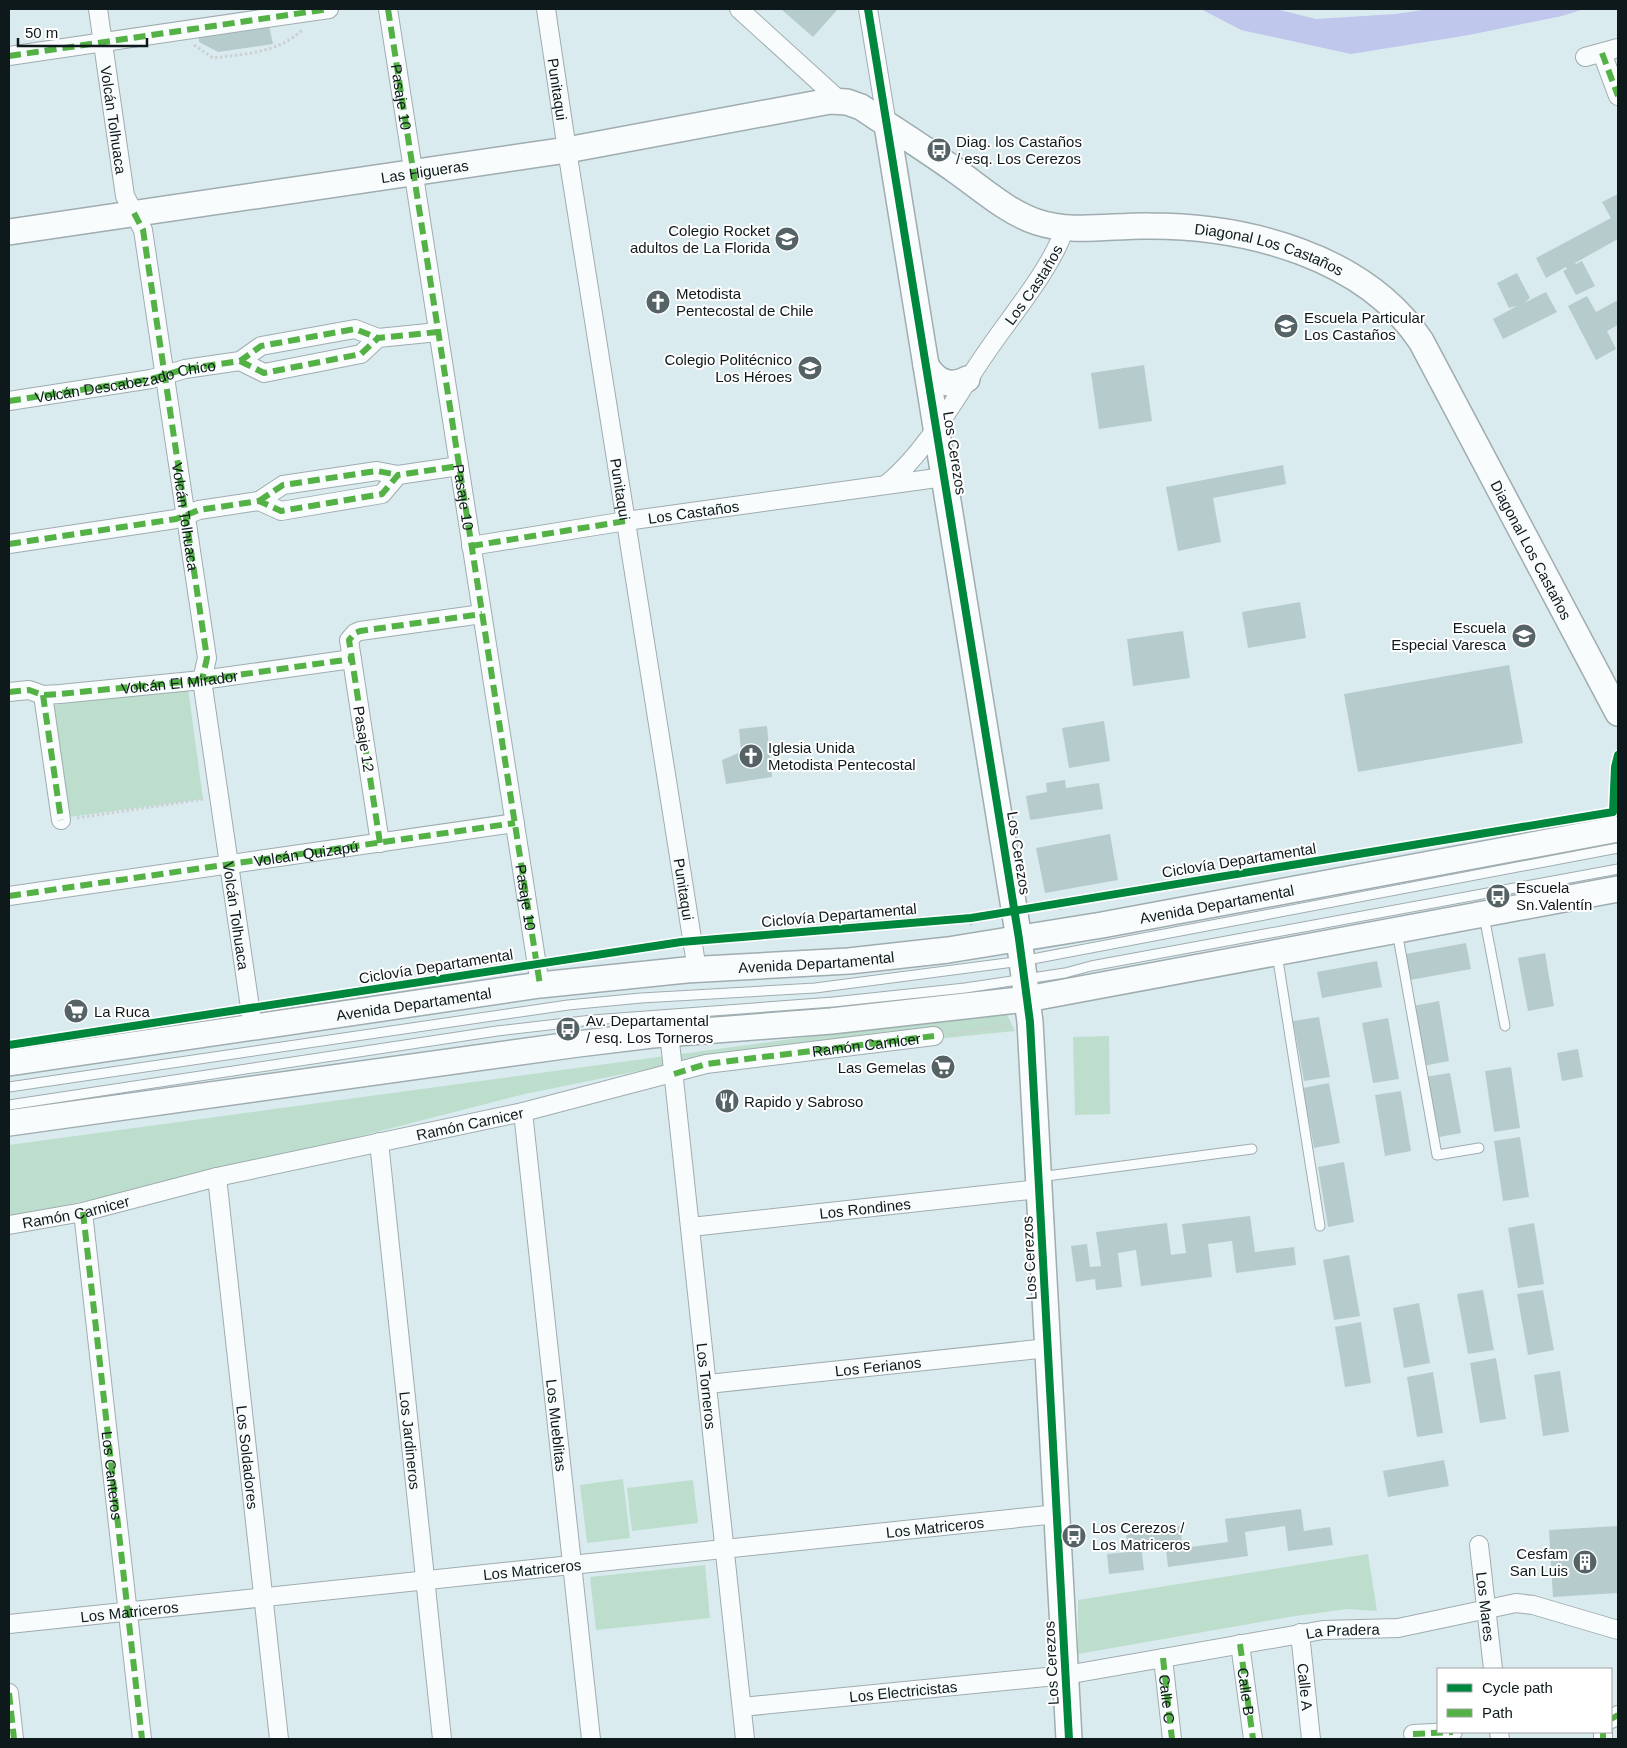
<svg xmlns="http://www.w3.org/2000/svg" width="1627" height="1748" font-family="Arial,sans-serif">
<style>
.green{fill:#bddecc}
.water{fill:#bfc7ec}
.building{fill:#b6cccc}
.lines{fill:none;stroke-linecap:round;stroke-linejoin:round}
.lane-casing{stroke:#9facb0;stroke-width:11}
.street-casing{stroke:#9facb0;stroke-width:20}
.secondary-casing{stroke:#9facb0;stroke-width:28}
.path{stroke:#cbd0d1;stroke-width:3;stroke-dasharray:2.5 2.5;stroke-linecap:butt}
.lane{stroke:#f9fcfd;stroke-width:9}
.street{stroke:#f9fcfd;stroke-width:18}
.secondary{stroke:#f9fcfd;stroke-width:25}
.quiet{stroke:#54b145;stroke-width:6;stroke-dasharray:12 6;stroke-linecap:butt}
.cycleway-casing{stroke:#fff;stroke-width:11}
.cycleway{stroke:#00873e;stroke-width:8}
.labels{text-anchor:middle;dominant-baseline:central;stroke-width:4;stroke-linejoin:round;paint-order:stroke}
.street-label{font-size:15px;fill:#0e191c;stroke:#fff}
.poi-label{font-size:15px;fill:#0e191c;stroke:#fff;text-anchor:start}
</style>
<rect width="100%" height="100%" fill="#daebf0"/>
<g class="green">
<path d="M188,688L203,799L69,817L54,705Z"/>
<path d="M1005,1010L1015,1031L658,1067L525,1094L204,1176L9,1217V1145Z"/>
<path d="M1109,1036L1110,1114L1075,1115L1073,1037Z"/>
<path d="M623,1479L630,1538L587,1543L580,1485Z"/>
<path d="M693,1480L698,1523L632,1531L627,1488Z"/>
<path d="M1368,1554L1377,1611L1347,1609L1289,1617L1078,1654V1600Z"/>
<path d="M705,1565L710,1618L596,1630L590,1577Z"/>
</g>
<path class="water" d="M1201,9H1276L1316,19L1395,14L1430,9H1584L1562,16L1469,35L1351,54L1241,30Z"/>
<g class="building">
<path d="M781,9H838L813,37Z"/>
<path d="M269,26L273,44L218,52L199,42V35Z"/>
<path d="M1618,194V239L1575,263L1576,264L1582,261L1595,286L1576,295L1563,271L1567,269L1566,267L1546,278L1536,258L1611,218L1602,202Z"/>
<path d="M1517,273L1530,298L1524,303L1546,292L1557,312L1503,339L1493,319L1517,306L1509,308L1497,283Z"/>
<path d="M1587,296L1596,312L1618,300V325L1607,331L1616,349L1596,360L1568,306Z"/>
<path d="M1144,365L1152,421L1099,429L1091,373Z"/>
<path d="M1283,465L1286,484L1213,498L1221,542L1178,551L1166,487Z"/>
<path d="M1300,602L1306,638L1248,648L1242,612Z"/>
<path d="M1183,631L1190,678L1133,686L1127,639Z"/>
<path d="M1509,665L1523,743L1358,772L1344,694Z"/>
<path d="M1104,721L1110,761L1069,768L1062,728Z"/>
<path d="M767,726L772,777L726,784L722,760L741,752L739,729Z"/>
<path d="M1065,780L1066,788L1099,783L1103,809L1030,820L1026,796L1047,792L1046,783Z"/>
<path d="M1110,834L1118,880L1045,893L1036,848Z"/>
<path d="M1466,943L1471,969L1410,980L1406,954Z"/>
<path d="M1545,953L1554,1006L1528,1011L1518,958Z"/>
<path d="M1377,961L1382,987L1322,998L1317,972Z"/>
<path d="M1439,1001L1449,1061L1423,1066L1413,1006Z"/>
<path d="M1319,1017L1330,1077L1304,1081L1293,1021Z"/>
<path d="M1388,1018L1399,1079L1373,1083L1362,1023Z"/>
<path d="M1578,1049L1583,1077L1562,1081L1557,1053Z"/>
<path d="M1511,1067L1520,1128L1494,1132L1485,1071Z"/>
<path d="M1450,1073L1461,1133L1434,1138L1424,1077Z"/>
<path d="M1329,1083L1340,1143L1314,1148L1303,1088Z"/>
<path d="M1401,1091L1411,1151L1385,1156L1375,1095Z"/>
<path d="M1520,1137L1529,1197L1503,1201L1494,1141Z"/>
<path d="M1344,1162L1354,1222L1328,1227L1318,1167Z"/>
<path d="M1250,1216L1255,1252L1294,1247L1296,1265L1236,1273L1232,1241L1208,1244L1212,1277L1141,1286L1136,1250L1118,1253L1122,1287L1096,1290L1095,1279L1076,1282L1071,1246L1087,1244L1090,1267L1101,1266L1096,1232L1167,1223L1171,1255L1186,1253L1182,1224Z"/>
<path d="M1534,1223L1544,1284L1518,1288L1508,1228Z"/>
<path d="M1349,1255L1360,1316L1334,1320L1323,1260Z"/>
<path d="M1483,1290L1494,1350L1468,1354L1457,1294Z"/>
<path d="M1543,1290L1554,1350L1528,1355L1517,1294Z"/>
<path d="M1419,1303L1430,1363L1404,1368L1393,1308Z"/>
<path d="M1361,1322L1371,1383L1345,1387L1335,1327Z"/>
<path d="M1496,1358L1506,1419L1480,1423L1470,1363Z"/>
<path d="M1560,1371L1569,1432L1543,1436L1534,1375Z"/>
<path d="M1433,1372L1443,1433L1417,1437L1407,1377Z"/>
<path d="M1444,1460L1449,1486L1388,1497L1383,1471Z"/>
<path d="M1301,1509L1304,1531L1330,1527L1333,1545L1288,1551L1285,1526L1245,1532L1248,1556L1168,1567L1165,1542L1141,1546L1144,1570L1109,1574L1107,1554L1128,1552L1126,1533L1180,1526L1183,1548L1228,1542L1225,1519Z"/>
<path d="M1618,1526V1593L1553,1597L1549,1530Z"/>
</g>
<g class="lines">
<defs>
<g id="lane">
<path d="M1484,916L1505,1026"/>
<path d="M1397,931L1437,1155L1479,1148"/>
<path d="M1277,954L1320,1226"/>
<path d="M9,1087L568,1005L641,998L815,988L1022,961L1618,848"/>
<path d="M9,1105L497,1031L592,1020L833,1002L965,988L1065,973L1091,966L1618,869"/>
<path d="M1039,1177L1252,1149"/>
</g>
<g id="street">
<path id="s1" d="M98,9L125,196L143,230L207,658L202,680L253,1028"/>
<path d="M388,9L540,985"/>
<path id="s2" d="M546,9L567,150L697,970"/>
<path d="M739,9L839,100"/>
<path d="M868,9L887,125"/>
<path d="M1602,53L1618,96"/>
<path d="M9,56L329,9"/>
<path d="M1585,57L1618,48"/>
<path d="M240,361L264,373L361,354L378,338L438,332"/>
<path id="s3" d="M9,401L151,379L185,369L240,361L261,346L355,329L378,338"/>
<path id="s4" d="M887,484C929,449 957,394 988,350C1011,316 1054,265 1065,227"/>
<path d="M259,501L283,485L377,471L398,475"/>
<path d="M9,544L176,519L199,510L259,501L281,511L382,494L398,475L459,466"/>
<path id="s5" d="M471,546L626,521L944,477"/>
<path d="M9,692L29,690L43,695L60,694L202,680L352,659"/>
<path d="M43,695L61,820"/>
<path d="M380,843L349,640L355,633L360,631L482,614"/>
<path id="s6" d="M9,896L515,823"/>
<path id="s7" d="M669,1033L745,1739"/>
<path id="s8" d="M523,1112L591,1739"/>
<path id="s9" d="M379,1142L442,1739"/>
<path id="s10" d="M217,1177L279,1739"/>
<path id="s11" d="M83,1212L142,1739"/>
<path id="s12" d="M9,1225L83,1212L217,1177L523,1112L706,1064L934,1036"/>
<path id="s13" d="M691,1227L1039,1189"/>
<path id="s14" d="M708,1384L1048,1348"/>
<path id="s15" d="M1479,1545L1493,1669"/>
<path id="s16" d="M9,1624L1057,1514"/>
<path id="s17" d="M1300,1633L1311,1739"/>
<path id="s18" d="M1240,1644L1253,1739"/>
<path id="s19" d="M1163,1658L1172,1739"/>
<path d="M9,1693L14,1739"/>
<path id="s20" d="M742,1707L1066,1675L1323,1630L1398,1628L1516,1603L1533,1605L1618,1630"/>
<path d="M1611,1719L1618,1715"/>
<path d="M1499,1732L1500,1739"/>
<path d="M1603,1732V1739"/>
<path d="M1413,1734L1453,1732"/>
</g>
<g id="secondary">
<path d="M887,125L1019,939L1030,1022L1069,1739"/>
<path id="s21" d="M9,232L567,150L830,101L847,102L861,107C892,128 924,148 955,170C981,188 1007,212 1037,222C1072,234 1114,225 1150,226C1247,226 1364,256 1421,341L1618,713"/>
<path d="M926,365C936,382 950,388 967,379"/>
<path id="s22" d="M9,1063L540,985L686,970L849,961L948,950L1102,925L1618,829"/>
<path d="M9,1123L578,1044L652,1035L831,1021L1027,999L1618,889"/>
</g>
</defs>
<use href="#lane" class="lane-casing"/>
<use href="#street" class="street-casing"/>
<use href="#secondary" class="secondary-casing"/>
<g class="path">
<path d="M194,45L213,58C245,54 278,53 302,30"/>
<path d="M77,818L204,799"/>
<path d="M1060,903L1061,910"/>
<path d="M971,918V926"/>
<path d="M949,1034L1009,1025"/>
</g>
<use href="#lane" class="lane"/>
<use href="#street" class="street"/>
<use href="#secondary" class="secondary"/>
<g class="quiet">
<path id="s23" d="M388,9L540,985"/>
<path d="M1602,53L1618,96"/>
<path d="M9,56L329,9"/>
<path id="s24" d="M134,213L143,230L207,658L202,680"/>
<path d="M240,361L264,373L361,354L378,338L438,332"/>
<path d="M9,401L151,379L185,369L240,361L261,346L355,329L378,338"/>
<path d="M259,501L283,485L377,471L398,475"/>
<path d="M9,544L176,519L199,510L259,501L281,511L382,494L398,475L459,466"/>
<path d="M471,546L626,521"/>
<path id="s25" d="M9,692L29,690L43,695L60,694L202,680L352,659"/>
<path d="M43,695L61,820"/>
<path d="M380,843L349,640L355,633L360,631L482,614"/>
<path d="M9,896L515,823"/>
<path id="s26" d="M674,1074L706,1064L934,1036"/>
<path d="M83,1212L142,1739"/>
<path d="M1240,1644L1253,1739"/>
<path d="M1163,1658L1172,1739"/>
<path d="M9,1693L14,1739"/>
<path d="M1611,1719L1618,1715"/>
<path d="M1603,1732V1739"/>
<path d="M1413,1734L1453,1732"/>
</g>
<defs>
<g id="cycleway">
<path d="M868,9L1019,939L1030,1022L1069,1739"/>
<path d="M9,1045L681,942L971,918L1613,812L1615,767L1618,755"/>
</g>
</defs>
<use href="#cycleway" class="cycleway-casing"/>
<use href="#cycleway" class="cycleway"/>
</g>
<defs>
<symbol id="bus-disc" viewBox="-11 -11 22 22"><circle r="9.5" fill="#556266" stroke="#fff"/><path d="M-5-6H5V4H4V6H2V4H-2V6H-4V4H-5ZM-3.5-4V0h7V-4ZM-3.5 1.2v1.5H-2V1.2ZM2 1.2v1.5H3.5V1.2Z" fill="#fff"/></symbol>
<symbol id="school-disc" viewBox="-11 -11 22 22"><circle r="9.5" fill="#556266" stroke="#fff"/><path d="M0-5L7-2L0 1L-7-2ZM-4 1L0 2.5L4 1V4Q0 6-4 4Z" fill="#fff"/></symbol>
<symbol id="church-disc" viewBox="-11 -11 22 22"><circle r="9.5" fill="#556266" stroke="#fff"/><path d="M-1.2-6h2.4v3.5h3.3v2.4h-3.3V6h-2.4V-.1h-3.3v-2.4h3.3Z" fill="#fff"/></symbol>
<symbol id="supermarket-disc" viewBox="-11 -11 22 22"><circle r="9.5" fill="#556266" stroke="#fff"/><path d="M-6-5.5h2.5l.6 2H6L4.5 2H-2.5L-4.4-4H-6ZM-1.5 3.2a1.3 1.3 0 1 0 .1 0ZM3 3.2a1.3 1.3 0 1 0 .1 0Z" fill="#fff"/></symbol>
<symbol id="restaurant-disc" viewBox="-11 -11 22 22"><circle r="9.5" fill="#556266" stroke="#fff"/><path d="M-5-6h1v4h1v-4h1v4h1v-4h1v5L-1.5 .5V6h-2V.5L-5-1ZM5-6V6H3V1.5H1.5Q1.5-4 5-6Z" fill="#fff"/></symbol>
<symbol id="building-disc" viewBox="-11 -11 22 22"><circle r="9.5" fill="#556266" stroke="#fff"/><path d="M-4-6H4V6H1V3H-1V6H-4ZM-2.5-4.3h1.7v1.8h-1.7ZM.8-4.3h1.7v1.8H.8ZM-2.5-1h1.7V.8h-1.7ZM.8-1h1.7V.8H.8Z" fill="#fff"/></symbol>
</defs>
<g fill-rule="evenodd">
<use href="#bus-disc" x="925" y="136" width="28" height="28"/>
<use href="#school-disc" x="773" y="225" width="28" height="28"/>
<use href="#church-disc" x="644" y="288" width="28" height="28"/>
<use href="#school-disc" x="1272" y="312" width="28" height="28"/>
<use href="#school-disc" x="796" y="354" width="28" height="28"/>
<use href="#school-disc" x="1510" y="622" width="28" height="28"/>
<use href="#church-disc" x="737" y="742" width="28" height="28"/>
<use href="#bus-disc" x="1484" y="882" width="28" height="28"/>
<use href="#supermarket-disc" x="62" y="997" width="28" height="28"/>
<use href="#bus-disc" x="554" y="1015" width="28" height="28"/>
<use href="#supermarket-disc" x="929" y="1053" width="28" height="28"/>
<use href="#restaurant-disc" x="713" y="1087" width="28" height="28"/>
<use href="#bus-disc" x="1060" y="1522" width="28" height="28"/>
<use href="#building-disc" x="1571" y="1548" width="28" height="28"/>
</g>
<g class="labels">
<g class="street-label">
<text stroke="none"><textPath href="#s2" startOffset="81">Punitaqui</textPath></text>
<text stroke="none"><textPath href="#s23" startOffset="89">Pasaje 10</textPath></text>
<text stroke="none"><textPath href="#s1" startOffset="112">Volcán Tolhuaca</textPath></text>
<text stroke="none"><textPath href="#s21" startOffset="420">Las Higueras</textPath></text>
<text stroke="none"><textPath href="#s21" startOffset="1310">Diagonal Los Castaños</textPath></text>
<text stroke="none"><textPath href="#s4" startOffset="248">Los Castaños</textPath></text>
<text stroke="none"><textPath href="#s3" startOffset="118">Volcán Descabezado Chico</textPath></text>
<text transform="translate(955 453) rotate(81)">Los Cerezos</text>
<text stroke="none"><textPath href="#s2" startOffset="486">Punitaqui</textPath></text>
<text stroke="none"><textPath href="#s23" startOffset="494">Pasaje 10</textPath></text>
<text stroke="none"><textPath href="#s5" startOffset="225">Los Castaños</textPath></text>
<text stroke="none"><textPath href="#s24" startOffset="309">Volcán Tolhuaca</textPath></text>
<text stroke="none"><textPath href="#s21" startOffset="1730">Diagonal Los Castaños</textPath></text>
<text stroke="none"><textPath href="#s25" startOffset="172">Volcán El Mirador</textPath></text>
<text transform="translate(364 739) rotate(81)">Pasaje 12</text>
<text stroke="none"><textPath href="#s6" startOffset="300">Volcán Quizapú</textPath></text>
<text transform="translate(1019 853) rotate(81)">Los Cerezos</text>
<text transform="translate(1239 860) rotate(-9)">Ciclovía Departamental</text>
<text stroke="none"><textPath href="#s2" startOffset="891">Punitaqui</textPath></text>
<text stroke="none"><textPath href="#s23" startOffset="899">Pasaje 10</textPath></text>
<text stroke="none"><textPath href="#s22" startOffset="1219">Avenida Departamental</textPath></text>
<text transform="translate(839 915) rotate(-5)">Ciclovía Departamental</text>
<text stroke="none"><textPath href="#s1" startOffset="921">Volcán Tolhuaca</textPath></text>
<text stroke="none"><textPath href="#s22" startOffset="814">Avenida Departamental</textPath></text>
<text transform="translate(436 966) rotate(-9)">Ciclovía Departamental</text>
<text stroke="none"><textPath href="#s22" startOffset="409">Avenida Departamental</textPath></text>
<text stroke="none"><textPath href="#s26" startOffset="195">Ramón Carnicer</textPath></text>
<text stroke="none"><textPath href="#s12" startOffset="472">Ramón Carnicer</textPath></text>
<text stroke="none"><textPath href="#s13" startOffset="175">Los Rondines</textPath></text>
<text stroke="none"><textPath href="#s12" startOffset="68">Ramón Carnicer</textPath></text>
<text transform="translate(1029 1258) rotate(-93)">Los Cerezos</text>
<text stroke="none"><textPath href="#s14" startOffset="171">Los Ferianos</textPath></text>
<text stroke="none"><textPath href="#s7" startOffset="355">Los Torneros</textPath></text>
<text stroke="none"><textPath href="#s8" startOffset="315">Los Mueblitas</textPath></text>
<text stroke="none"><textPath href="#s9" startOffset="300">Los Jardineros</textPath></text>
<text stroke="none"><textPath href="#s10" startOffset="282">Los Soldadores</textPath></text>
<text stroke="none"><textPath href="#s11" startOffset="265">Los Canteros</textPath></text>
<text stroke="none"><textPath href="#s16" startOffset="931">Los Matriceros</textPath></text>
<text stroke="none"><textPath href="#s16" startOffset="526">Los Matriceros</textPath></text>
<text stroke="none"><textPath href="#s15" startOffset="62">Los Mares</textPath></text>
<text stroke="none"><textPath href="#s16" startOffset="121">Los Matriceros</textPath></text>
<text stroke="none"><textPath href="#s20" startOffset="606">La Pradera</textPath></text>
<text transform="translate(1051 1663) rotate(-93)">Los Cerezos</text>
<text stroke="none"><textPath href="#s17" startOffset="54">Calle A</textPath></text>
<text stroke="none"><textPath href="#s20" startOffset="162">Los Electricistas</textPath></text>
<text stroke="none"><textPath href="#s18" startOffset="48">Calle B</textPath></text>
<text stroke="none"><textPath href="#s19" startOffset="41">Calle C</textPath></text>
</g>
<g class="poi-label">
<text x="956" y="141">Diag. los Castaños<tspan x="956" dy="17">/ esq. Los Cerezos</tspan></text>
<text x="770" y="230" text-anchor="end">Colegio Rocket<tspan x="770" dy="17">adultos de La Florida</tspan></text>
<text x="676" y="293">Metodista<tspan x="676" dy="17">Pentecostal de Chile</tspan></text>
<text x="1304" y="317">Escuela Particular<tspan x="1304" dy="17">Los Castaños</tspan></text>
<text x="792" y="359" text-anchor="end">Colegio Politécnico<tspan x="792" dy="17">Los Héroes</tspan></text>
<text x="1506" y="627" text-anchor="end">Escuela<tspan x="1506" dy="17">Especial Varesca</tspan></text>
<text x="768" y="747">Iglesia Unida<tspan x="768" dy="17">Metodista Pentecostal</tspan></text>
<text x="1516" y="887">Escuela<tspan x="1516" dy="17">Sn.Valentín</tspan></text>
<text x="94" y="1011">La Ruca</text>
<text x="586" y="1020">Av. Departamental<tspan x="586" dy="17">/ esq. Los Torneros</tspan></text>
<text x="926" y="1067" text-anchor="end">Las Gemelas</text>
<text x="744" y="1101">Rapido y Sabroso</text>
<text x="1092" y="1527">Los Cerezos /<tspan x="1092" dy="17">Los Matriceros</tspan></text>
<text x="1568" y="1553" text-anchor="end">Cesfam<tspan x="1568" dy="17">San Luis</tspan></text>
</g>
</g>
<rect width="1627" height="1748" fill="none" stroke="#0e191c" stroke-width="20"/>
<rect x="1437" y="1668" width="175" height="65" fill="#ffffff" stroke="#9fa3a4"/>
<rect x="1447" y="1684" width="25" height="8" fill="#00873e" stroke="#9fa3a4"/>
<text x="1482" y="1693" font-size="15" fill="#0e191c">Cycle path</text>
<rect x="1447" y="1709" width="25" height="8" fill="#54b145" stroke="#9fa3a4"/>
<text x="1482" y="1718" font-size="15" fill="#0e191c">Path</text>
<path d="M18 38v8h129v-8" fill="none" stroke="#0e191c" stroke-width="2.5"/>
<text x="25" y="38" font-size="15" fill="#0e191c" stroke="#ffffff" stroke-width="4" paint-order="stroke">50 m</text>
</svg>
